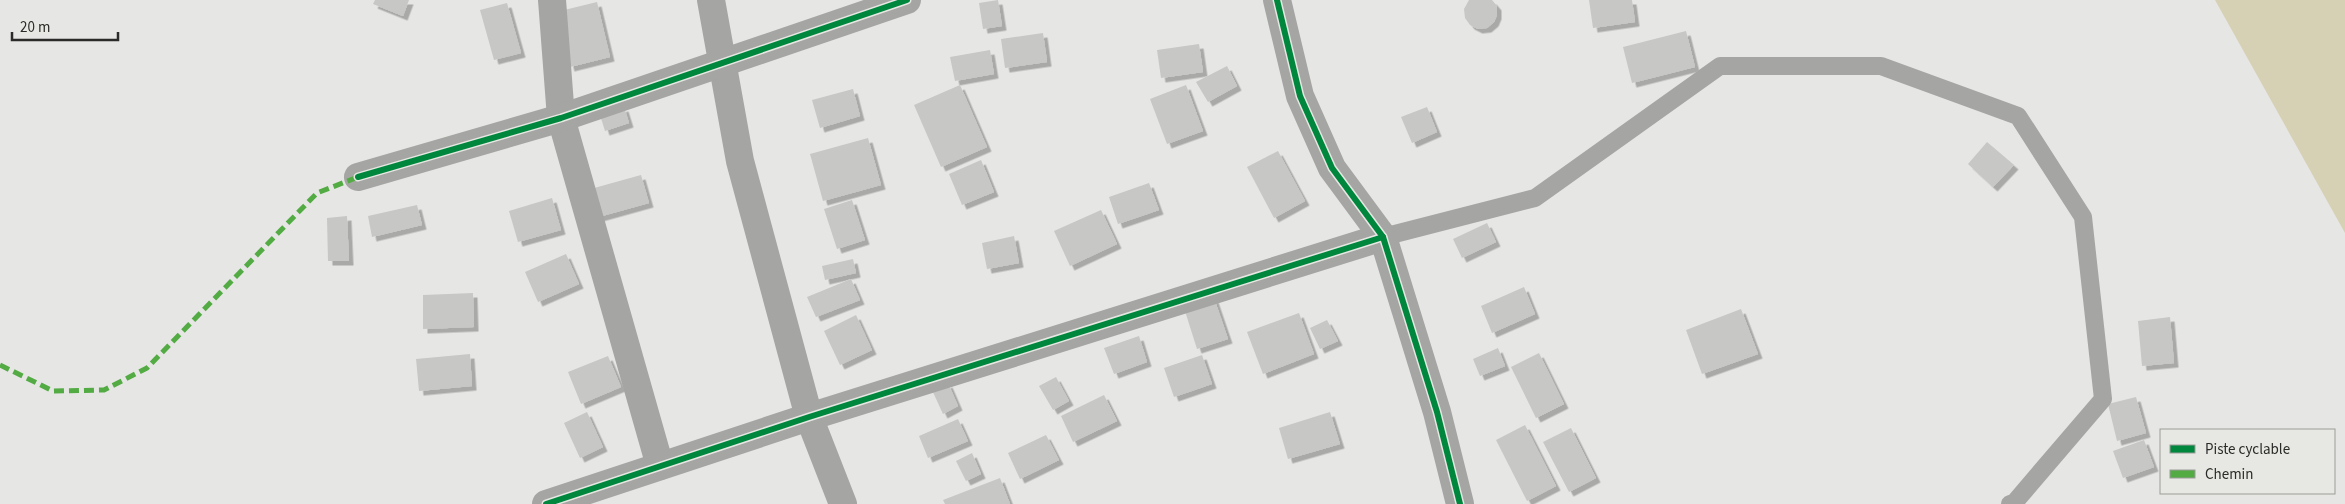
<svg xmlns="http://www.w3.org/2000/svg" width="2345" height="504" font-family="'Source Sans 3',sans-serif">
<style>
.green{fill:#d6d1b4}
.building{fill:#c7c7c5;filter:url(#shadow)}
.lines{fill:none;stroke-linecap:round;stroke-linejoin:round}
.service{stroke:#a5a5a3;stroke-width:18}
.minor{stroke:#a5a5a3;stroke-width:28}
.tertiary{stroke:#a5a5a3;stroke-width:28}
.quiet{stroke:#53ab44;stroke-width:5;stroke-dasharray:10 5;stroke-linecap:butt}
.cycleway-casing{stroke:#e7e7e3;stroke-width:9}
.cycleway{stroke:#00873e;stroke-width:6}
</style>
<defs>
<filter id="shadow"><feDropShadow dx="4.5" dy="4.5" stdDeviation="0" flood-color="#0004"/></filter>
</defs>
<rect width="100%" height="100%" fill="#e6e6e4"/>
<path class="green" d="M2215,0H2345V233Z"/>
<g class="building">
<path d="M375,0H409L403,16L373,4Z"/>
<path d="M998,0L1002,26L983,29L979,3Z"/>
<path d="M1469,0H1492L1497,6V15L1494,22L1487,28L1478,29L1470,25L1465,18L1464,9Z"/>
<path d="M1589,0H1632L1635,22L1593,28Z"/>
<path d="M597,2L610,57L570,67L556,12Z"/>
<path d="M507,3L521,53L494,60L480,10Z"/>
<path d="M1686,31L1695,67L1632,83L1623,47Z"/>
<path d="M1043,33L1047,62L1005,68L1001,39Z"/>
<path d="M1199,44L1203,72L1161,78L1157,50Z"/>
<path d="M990,50L994,74L955,81L950,57Z"/>
<path d="M1227,66L1237,86L1208,102L1196,82Z"/>
<path d="M960,85L987,147L941,167L914,105Z"/>
<path d="M1186,85L1203,131L1167,144L1150,99Z"/>
<path d="M853,89L860,116L820,128L812,100Z"/>
<path d="M624,107L629,123L605,131L600,115Z"/>
<path d="M1427,107L1437,132L1412,143L1401,117Z"/>
<path d="M868,138L881,185L823,201L810,154Z"/>
<path d="M1987,142L2014,165L1993,187L1968,164Z"/>
<path d="M1278,151L1305,201L1274,218L1247,167Z"/>
<path d="M981,160L994,192L962,205L949,174Z"/>
<path d="M641,175L649,203L595,218L587,190Z"/>
<path d="M1149,183L1159,210L1118,224L1109,197Z"/>
<path d="M552,198L561,230L518,242L509,211Z"/>
<path d="M852,200L865,240L837,249L824,209Z"/>
<path d="M417,205L422,225L372,237L368,216Z"/>
<path d="M1101,210L1117,244L1070,266L1054,231Z"/>
<path d="M347,216L349,261H328L327,218Z"/>
<path d="M1487,223L1496,242L1462,258L1453,239Z"/>
<path d="M1014,236L1019,263L987,269L982,243Z"/>
<path d="M566,254L579,284L538,302L525,272Z"/>
<path d="M853,259L856,273L825,280L822,266Z"/>
<path d="M851,279L860,300L816,317L807,297Z"/>
<path d="M1524,287L1535,314L1492,333L1481,306Z"/>
<path d="M473,293L474,327L423,329V295Z"/>
<path d="M1214,298L1228,339L1197,349L1184,308Z"/>
<path d="M1741,309L1758,354L1702,374L1686,330Z"/>
<path d="M1299,313L1314,354L1263,374L1247,332Z"/>
<path d="M856,315L872,350L840,365L824,331Z"/>
<path d="M2170,317L2174,363L2142,366L2138,321Z"/>
<path d="M1327,320L1338,341L1320,349L1310,328Z"/>
<path d="M1139,336L1147,362L1114,374L1104,348Z"/>
<path d="M1498,348L1505,366L1480,376L1473,359Z"/>
<path d="M1539,353L1564,404L1536,418L1511,367Z"/>
<path d="M470,354L472,386L419,391L416,359Z"/>
<path d="M1202,355L1212,384L1174,397L1164,368Z"/>
<path d="M608,356L621,387L581,404L568,372Z"/>
<path d="M1056,377L1069,401L1053,410L1039,386Z"/>
<path d="M948,383L958,406L943,414L932,390Z"/>
<path d="M1104,395L1117,421L1073,442L1061,416Z"/>
<path d="M2136,397L2146,433L2117,441L2108,404Z"/>
<path d="M587,412L603,447L580,458L564,423Z"/>
<path d="M1330,412L1340,444L1288,459L1279,428Z"/>
<path d="M958,419L968,441L928,458L919,436Z"/>
<path d="M1525,425L1556,486L1527,501L1496,440Z"/>
<path d="M1571,428L1596,478L1569,492L1543,442Z"/>
<path d="M1046,435L1059,460L1020,479L1008,453Z"/>
<path d="M2144,440L2154,467L2123,478L2113,451Z"/>
<path d="M972,453L981,474L966,481L956,461Z"/>
<path d="M1000,478L1010,504H945L943,500Z"/>
</g>
<g class="lines">
<path class="service" d="M1383,237L1535,198L1720,66H1881L2018,116L2083,217L2103,399L2014,503L2010,504"/>
<g class="minor">
<path d="M552,0L561,118L660,466"/>
<path d="M711,0L740,161L809,417L843,504"/>
<path d="M358,177L561,118L907,0"/>
<path d="M546,504L809,417L1383,237"/>
</g>
<path class="tertiary" d="M1277,0L1300,96L1332,168L1383,237L1437,412L1460,504"/>
<path class="quiet" d="M0,365L53,391L104,390L147,368L317,193L358,177"/>
<defs>
<g id="cycleway">
<path d="M1277,0L1300,96L1332,168L1383,237L1437,412L1460,504"/>
<path d="M358,177L561,118L907,0"/>
<path d="M546,504L809,417L1383,237"/>
</g>
</defs>
<use href="#cycleway" class="cycleway-casing"/>
<use href="#cycleway" class="cycleway"/>
</g>
<rect x="2160" y="429" width="175" height="65" fill="#e7e7e3" stroke="#9b9b98"/>
<rect x="2170" y="445" width="25" height="8" fill="#00873e" stroke="#9b9b98"/>
<text x="2205" y="454" font-size="15" fill="#2a2a28">Piste cyclable</text>
<rect x="2170" y="470" width="25" height="8" fill="#53ab44" stroke="#9b9b98"/>
<text x="2205" y="479" font-size="15" fill="#2a2a28">Chemin</text>
<path d="M12 32v8h106v-8" fill="none" stroke="#2a2a28" stroke-width="2.5"/>
<text x="20" y="32" font-size="15" fill="#2a2a28" stroke="#e7e7e3" stroke-width="4" paint-order="stroke">20 m</text>
</svg>
